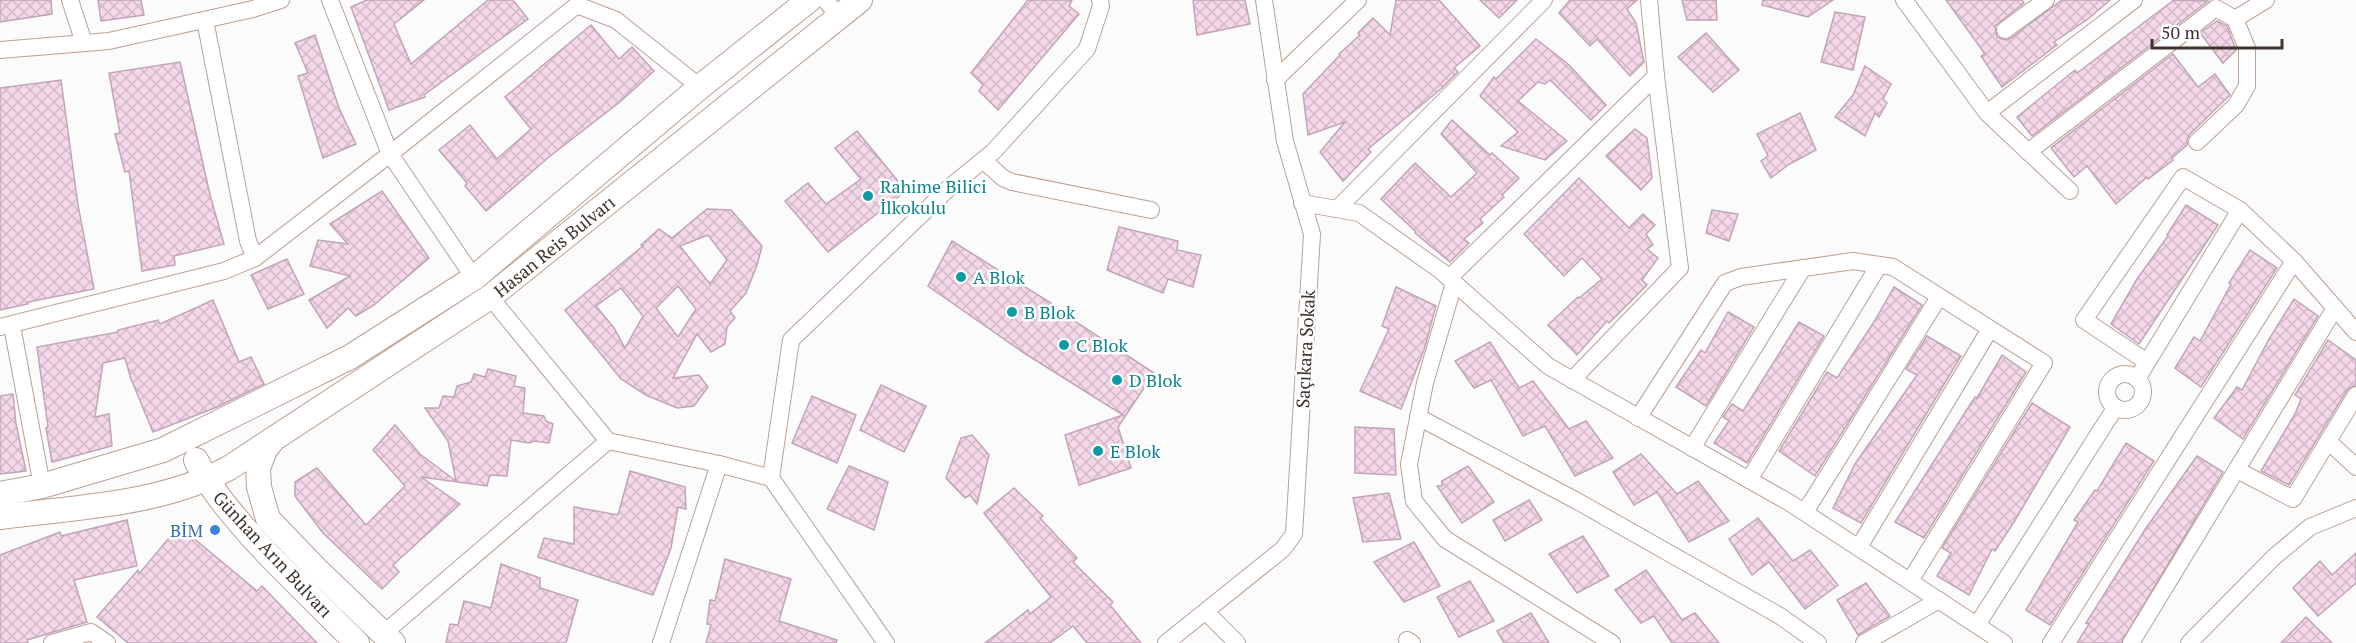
<svg xmlns="http://www.w3.org/2000/svg" width="2356" height="643" font-family="'PT Serif',serif">
<style>
.building{fill:url(#building-cross-hatch);stroke:#c0a5b6;stroke-width:1.5;fill-rule:evenodd}
.lines{fill:none;stroke-linecap:round;stroke-linejoin:round}
.minor-casing{stroke:#bca091;stroke-width:18}
.secondary-casing{stroke:#bca091;stroke-width:26}
.minor{stroke:#fff;stroke-width:16}
.secondary{stroke:#fff;stroke-width:24}
.culture-dot{fill:#0f9aa8;stroke:#fff;stroke-width:2}
.shop-dot{fill:#3f7fe0;stroke:#fff;stroke-width:2}
.labels{text-anchor:middle;dominant-baseline:central;stroke-width:5;stroke-linejoin:round;paint-order:stroke}
.culture-label{font-size:18px;fill:#0d838f;stroke:#fff;text-anchor:start}
.street-label{font-size:18px;fill:#3f332d;stroke:#fff}
.shop-label{font-size:18px;fill:#366cbe;stroke:#fff;text-anchor:end}
</style>
<defs>
<pattern id="building-cross-hatch" width="8" height="8" patternUnits="userSpaceOnUse" patternTransform="scale(1.5)"><rect width="8" height="8" fill="#f4d7e9"/><path d="M0 0l8 8M0 8l8-8" fill="none" stroke="#d2b9c8"/></pattern>
</defs>
<rect width="100%" height="100%" fill="#fbfbfb"/>
<g class="building">
<path d="M0,0H51L52,14L0,22Z"/>
<path d="M98,0H141L144,15L101,21Z"/>
<path d="M367,0H424L394,24L411,64L488,0H513L528,19L424,95L425,97L389,110L351,7Z"/>
<path d="M1028,0H1072L1069,6L1079,14L998,110L979,91L983,85L971,73Z"/>
<path d="M1193,0H1245L1250,24L1197,35Z"/>
<path d="M1396,0H1439L1480,46L1454,68L1458,72L1442,88L1368,149L1371,152L1343,181L1320,152L1345,122L1308,135L1303,94L1340,55L1339,54L1360,35L1358,33L1373,18L1390,35Z"/>
<path d="M1480,0H1517L1499,18Z"/>
<path d="M1570,0H1637L1627,9L1636,23L1644,62L1630,76L1597,39L1590,46L1559,13Z"/>
<path d="M1682,0H1716L1717,20H1687Z"/>
<path d="M1763,0H1833L1808,17L1762,5Z"/>
<path d="M1946,0H2022L2024,3L1995,26L1997,37L2006,40L2011,38L2062,0H2110L2088,19L2054,42L2057,45L2002,87L1981,56L1985,54Z"/>
<path d="M2174,0L2208,1L2032,136L2017,117L2075,70L2077,73Z"/>
<path d="M1835,12L1865,17L1853,70L1821,62Z"/>
<path d="M2217,21L2227,26L2236,50L2223,63L2200,33Z"/>
<path d="M591,25L619,59L632,47L654,71L621,101L549,157L486,211L465,186L467,183L439,150L470,125L497,159L531,129L505,97Z"/>
<path d="M1706,33L1739,70L1713,92L1678,57Z"/>
<path d="M315,35L339,108L356,144L323,158L298,76L308,73L295,43Z"/>
<path d="M1536,39L1568,64L1606,105L1591,120L1550,80L1545,84L1538,82L1518,101L1567,141L1545,160L1501,146L1518,132L1480,96L1494,77L1496,79Z"/>
<path d="M2173,54L2198,87L2215,74L2230,95L2190,134L2187,140V145L2172,158L2173,160L2148,179L2147,177L2116,204L2087,166L2074,177L2051,148Z"/>
<path d="M180,62L210,195L224,244L174,256L175,265L142,271L129,171L125,172L115,134L120,133L109,73Z"/>
<path d="M1865,66L1891,84L1883,99L1887,103L1879,117L1875,113L1865,136L1835,117L1853,95Z"/>
<path d="M61,80L78,205L94,289L28,302V304L0,310V88Z"/>
<path d="M1800,113L1816,150L1788,165L1771,178L1761,161L1768,156L1757,134Z"/>
<path d="M1452,120L1490,155L1492,153L1519,178L1502,195L1504,197L1480,219L1483,223L1464,239L1469,243L1450,262L1415,233L1416,232L1381,199L1415,163L1451,197L1477,173L1441,134Z"/>
<path d="M1635,129L1647,138L1652,178L1641,190L1606,156Z"/>
<path d="M857,131L906,191L828,252L785,201L808,183L826,204L861,179L835,148Z"/>
<path d="M1579,178L1629,228L1643,214L1655,225L1646,234L1653,245L1647,249L1658,258L1642,280L1647,285L1609,323L1607,321L1577,355L1548,325L1578,297L1579,298L1602,279L1582,258L1564,276L1524,234Z"/>
<path d="M382,191L429,258L374,305L356,316L348,308L327,328L309,300L350,276L310,266L318,240L348,244L330,224Z"/>
<path d="M2186,205L2218,225L2139,344L2111,324L2137,279L2168,236L2167,235Z"/>
<path d="M707,209L731,210L762,246L757,265L746,293L730,311L735,318L727,327L725,344L711,352L697,334L673,378L699,375L708,387L694,406L677,408L646,395L621,379L565,310L643,246L641,245L659,229L672,238ZM708,235L727,260L710,284L680,246ZM678,286L696,309L678,337L656,308ZM621,288L643,316L625,348L614,328L596,306Z"/>
<path d="M1712,210L1738,214L1729,241L1706,233Z"/>
<path d="M1119,227L1178,241L1177,250L1201,255L1193,287L1168,279L1163,293L1107,270Z"/>
<path d="M952,241L1051,303L1050,305L1154,373L1118,427L1131,468L1079,485L1065,435L1123,415L1024,353L928,286Z"/>
<path d="M2250,250L2277,268L2201,387L2175,368L2194,337L2200,341L2231,284L2229,283Z"/>
<path d="M287,259L304,294L268,309L251,275Z"/>
<path d="M1396,287L1436,306L1424,350L1401,409L1360,391L1389,329L1382,326Z"/>
<path d="M1894,287L1922,305L1815,476L1779,451L1827,372L1837,378L1874,322Z"/>
<path d="M2294,299L2318,316L2243,439L2214,418L2237,387L2242,390L2269,339Z"/>
<path d="M213,300L239,362L251,357L264,384L217,407L153,432L131,379L125,358L103,363L95,417L109,414L112,446L52,462L46,428L48,427L37,347L118,332V330L158,320L160,324Z"/>
<path d="M1728,312L1754,327L1706,406L1676,387L1701,350L1705,353Z"/>
<path d="M1799,322L1824,336L1747,463L1714,443L1729,421L1723,417L1732,404L1743,411Z"/>
<path d="M1927,336L1961,356L1861,523L1833,508L1855,464L1917,375L1906,369Z"/>
<path d="M2328,340L2356,360V385L2347,390L2289,485L2261,471L2295,414L2301,399L2295,395Z"/>
<path d="M1490,342L1519,388L1533,381L1569,429L1586,421L1613,458L1575,476L1545,426L1523,436L1491,380L1474,388L1455,361Z"/>
<path d="M2002,355L2026,372L1924,538L1895,522L1975,397L1977,398Z"/>
<path d="M488,369L516,376L514,386L525,388L523,413L544,416L546,421L553,424L549,443L534,441L529,443L511,440L507,476L490,475L487,486L421,477L460,504L393,565L399,572L382,589L323,533L295,496V482L317,468L366,525L405,486L373,450L395,425L420,454L456,481L448,441L425,408H439L443,396L454,397L457,386L471,382L474,374L485,377Z"/>
<path d="M881,385L926,406L904,452L860,430Z"/>
<path d="M13,394L16,424L26,471L0,474V396Z"/>
<path d="M812,396L856,415L837,463L792,443Z"/>
<path d="M2032,403L2070,427L2014,522L1995,551L1992,549L1969,595L1937,576L1951,553L1942,548Z"/>
<path d="M1355,427L1394,429L1396,475L1355,473Z"/>
<path d="M972,435L989,455L977,504L970,495L965,498L946,478L961,438Z"/>
<path d="M2126,443L2154,461L2050,625L2026,610L2078,522L2074,520L2095,490L2097,491Z"/>
<path d="M1641,454L1677,494L1698,481L1729,521L1689,542L1657,492L1634,505L1613,472Z"/>
<path d="M2197,456L2223,472L2121,643H2077L2089,624L2086,623L2146,528Z"/>
<path d="M849,466L888,482L874,530L827,509Z"/>
<path d="M1468,466L1494,502L1462,523L1437,486H1442V481Z"/>
<path d="M630,471L685,487L686,509L678,507L671,548L653,595L538,557L544,538L574,544V507L618,515Z"/>
<path d="M1014,488L1043,516L1040,518L1077,558L1073,562L1113,602L1110,605L1141,643H1087L1073,626L1050,643H985L1028,610L1030,614L1051,597L984,513Z"/>
<path d="M1389,493L1401,539L1363,542L1353,498Z"/>
<path d="M1529,500L1542,520L1505,541L1493,520Z"/>
<path d="M1758,518L1793,561L1810,550L1838,585L1805,609L1769,562L1752,575L1729,539Z"/>
<path d="M127,520L137,566L74,580L87,622L27,640L28,643H0V555L60,532L61,536Z"/>
<path d="M179,526L257,591L262,586L317,643H128L97,617L138,570L139,574Z"/>
<path d="M1583,536L1609,576L1577,593L1549,554Z"/>
<path d="M1414,542L1440,586L1404,602L1374,562Z"/>
<path d="M2356,553V583L2318,616L2293,588L2320,561L2332,575Z"/>
<path d="M725,559L791,579L779,621L837,640L836,643H706L711,625L707,624L710,600L715,601Z"/>
<path d="M501,564L540,578V588L578,600L566,643H446L450,624L458,625L464,601L491,608Z"/>
<path d="M1646,570L1682,620L1695,613L1719,643H1672L1654,616L1641,623L1615,590Z"/>
<path d="M1470,581L1494,621L1459,637L1437,597Z"/>
<path d="M1866,583L1890,616L1858,635L1837,600Z"/>
<path d="M1531,613L1549,643H1504L1497,631Z"/>
<path d="M2306,617L2332,643H2281Z"/>
</g>
<g class="lines">
<defs>
<g id="minor">
<path d="M70,0L84,43"/>
<path d="M330,0L390,154L474,278"/>
<path d="M825,0L839,16"/>
<path d="M1649,0L1656,76"/>
<path d="M1904,0L1987,113"/>
<path d="M2235,19L2266,0"/>
<path d="M205,20L248,241L255,258"/>
<path d="M2005,30L2046,0"/>
<path d="M0,50L109,41L253,9L281,0"/>
<path d="M1275,80L1358,0"/>
<path d="M2028,152L2216,8L2235,19L2247,48V86L2236,105L2197,142"/>
<path d="M983,160L1003,178L1012,182L1151,210"/>
<path d="M2070,191L1987,113L2134,0"/>
<path d="M1302,203L1359,213L1441,271L1548,366L1790,503L2004,643"/>
<path d="M1337,209L1544,0"/>
<path d="M1449,278L1656,76L1680,268L1572,380"/>
<path d="M1454,283L1425,383L1409,464L1414,501L1445,539L1612,643"/>
<path d="M490,297L608,441L719,464L771,478L886,643"/>
<path d="M2335,308L2356,332"/>
<path d="M12,326L42,486"/>
<path d="M0,327L224,271L255,258L390,154L577,5L616,20L700,87"/>
<path d="M2147,362L2084,320L2183,177L2240,210"/>
<circle cx="2125" cy="392" r="18"/>
<path d="M1418,417L1577,501L1780,616L1818,643"/>
<path d="M1638,418L1725,283L1741,277L1853,261L1893,267L2044,363L1910,581"/>
<path d="M2328,441L2356,467"/>
<path d="M1692,448L1803,268"/>
<path d="M2237,470L2293,499L2356,395"/>
<path d="M771,478L791,340L950,187L993,152L1087,49L1101,6L1100,0"/>
<path d="M1749,480L1879,265"/>
<path d="M1805,512L1939,297"/>
<path d="M1859,547L1990,329"/>
<path d="M1206,612L1237,643"/>
<path d="M1977,625L2115,408"/>
<path d="M383,634L608,441"/>
<path d="M1407,640L1412,643"/>
<path d="M52,643L91,632L107,643"/>
<path d="M661,643L719,464"/>
<path d="M1166,643L1283,549L1294,534L1312,234L1285,141L1264,0"/>
<path d="M1864,643L1939,600"/>
<path d="M2051,643L2294,261L2240,210L2137,379"/>
<path d="M2131,643L2335,308L2294,261"/>
<path d="M2189,643L2274,557L2310,527L2356,508"/>
</g>
<g id="secondary">
<path d="M272,441L265,450L258,468L259,487L268,519L318,571L393,643"/>
<path d="M196,460C210,489 232,514 253,538C286,574 322,608 357,643"/>
<path d="M0,494L42,486L163,450L350,357L474,278L700,87L809,0"/>
<path d="M0,517C76,507 161,505 229,468L490,297L860,0"/>
</g>
</defs>
<use href="#minor" class="minor-casing"/>
<use href="#secondary" class="secondary-casing"/>
<use href="#minor" class="minor"/>
<use href="#secondary" class="secondary"/>
</g>
<g class="culture-dot">
<circle cx="868" cy="196" r="6"/>
<circle cx="961" cy="277" r="6"/>
<circle cx="1012" cy="312" r="6"/>
<circle cx="1064" cy="345" r="6"/>
<circle cx="1117" cy="380" r="6"/>
<circle cx="1098" cy="451" r="6"/>
</g>
<circle class="shop-dot" cx="215" cy="530" r="6"/>
<g class="labels">
<g class="culture-label">
<text x="880" y="186">Rahime Bilici<tspan x="880" dy="21">İlkokulu</tspan></text>
<text x="973" y="277">A Blok</text>
<text x="1024" y="312">B Blok</text>
<text x="1076" y="345">C Blok</text>
<text x="1129" y="380">D Blok</text>
<text x="1110" y="451">E Blok</text>
</g>
<g class="street-label">
<text transform="translate(554 246) rotate(-39)">Hasan Reis Bulvarı</text>
<text transform="translate(1305 349) rotate(-87)">Saçıkara Sokak</text>
<text transform="translate(273 554) rotate(47)">Günhan Arın Bulvarı</text>
</g>
<g class="shop-label">
<text x="203" y="530">BİM</text>
</g>
</g>
<path d="M2152 39v9h130v-9" fill="none" stroke="#3f332d" stroke-width="3"/>
<text x="2161" y="39" font-size="18" fill="#3f332d" stroke="#ffffff" stroke-width="4.5" paint-order="stroke">50 m</text>
</svg>
